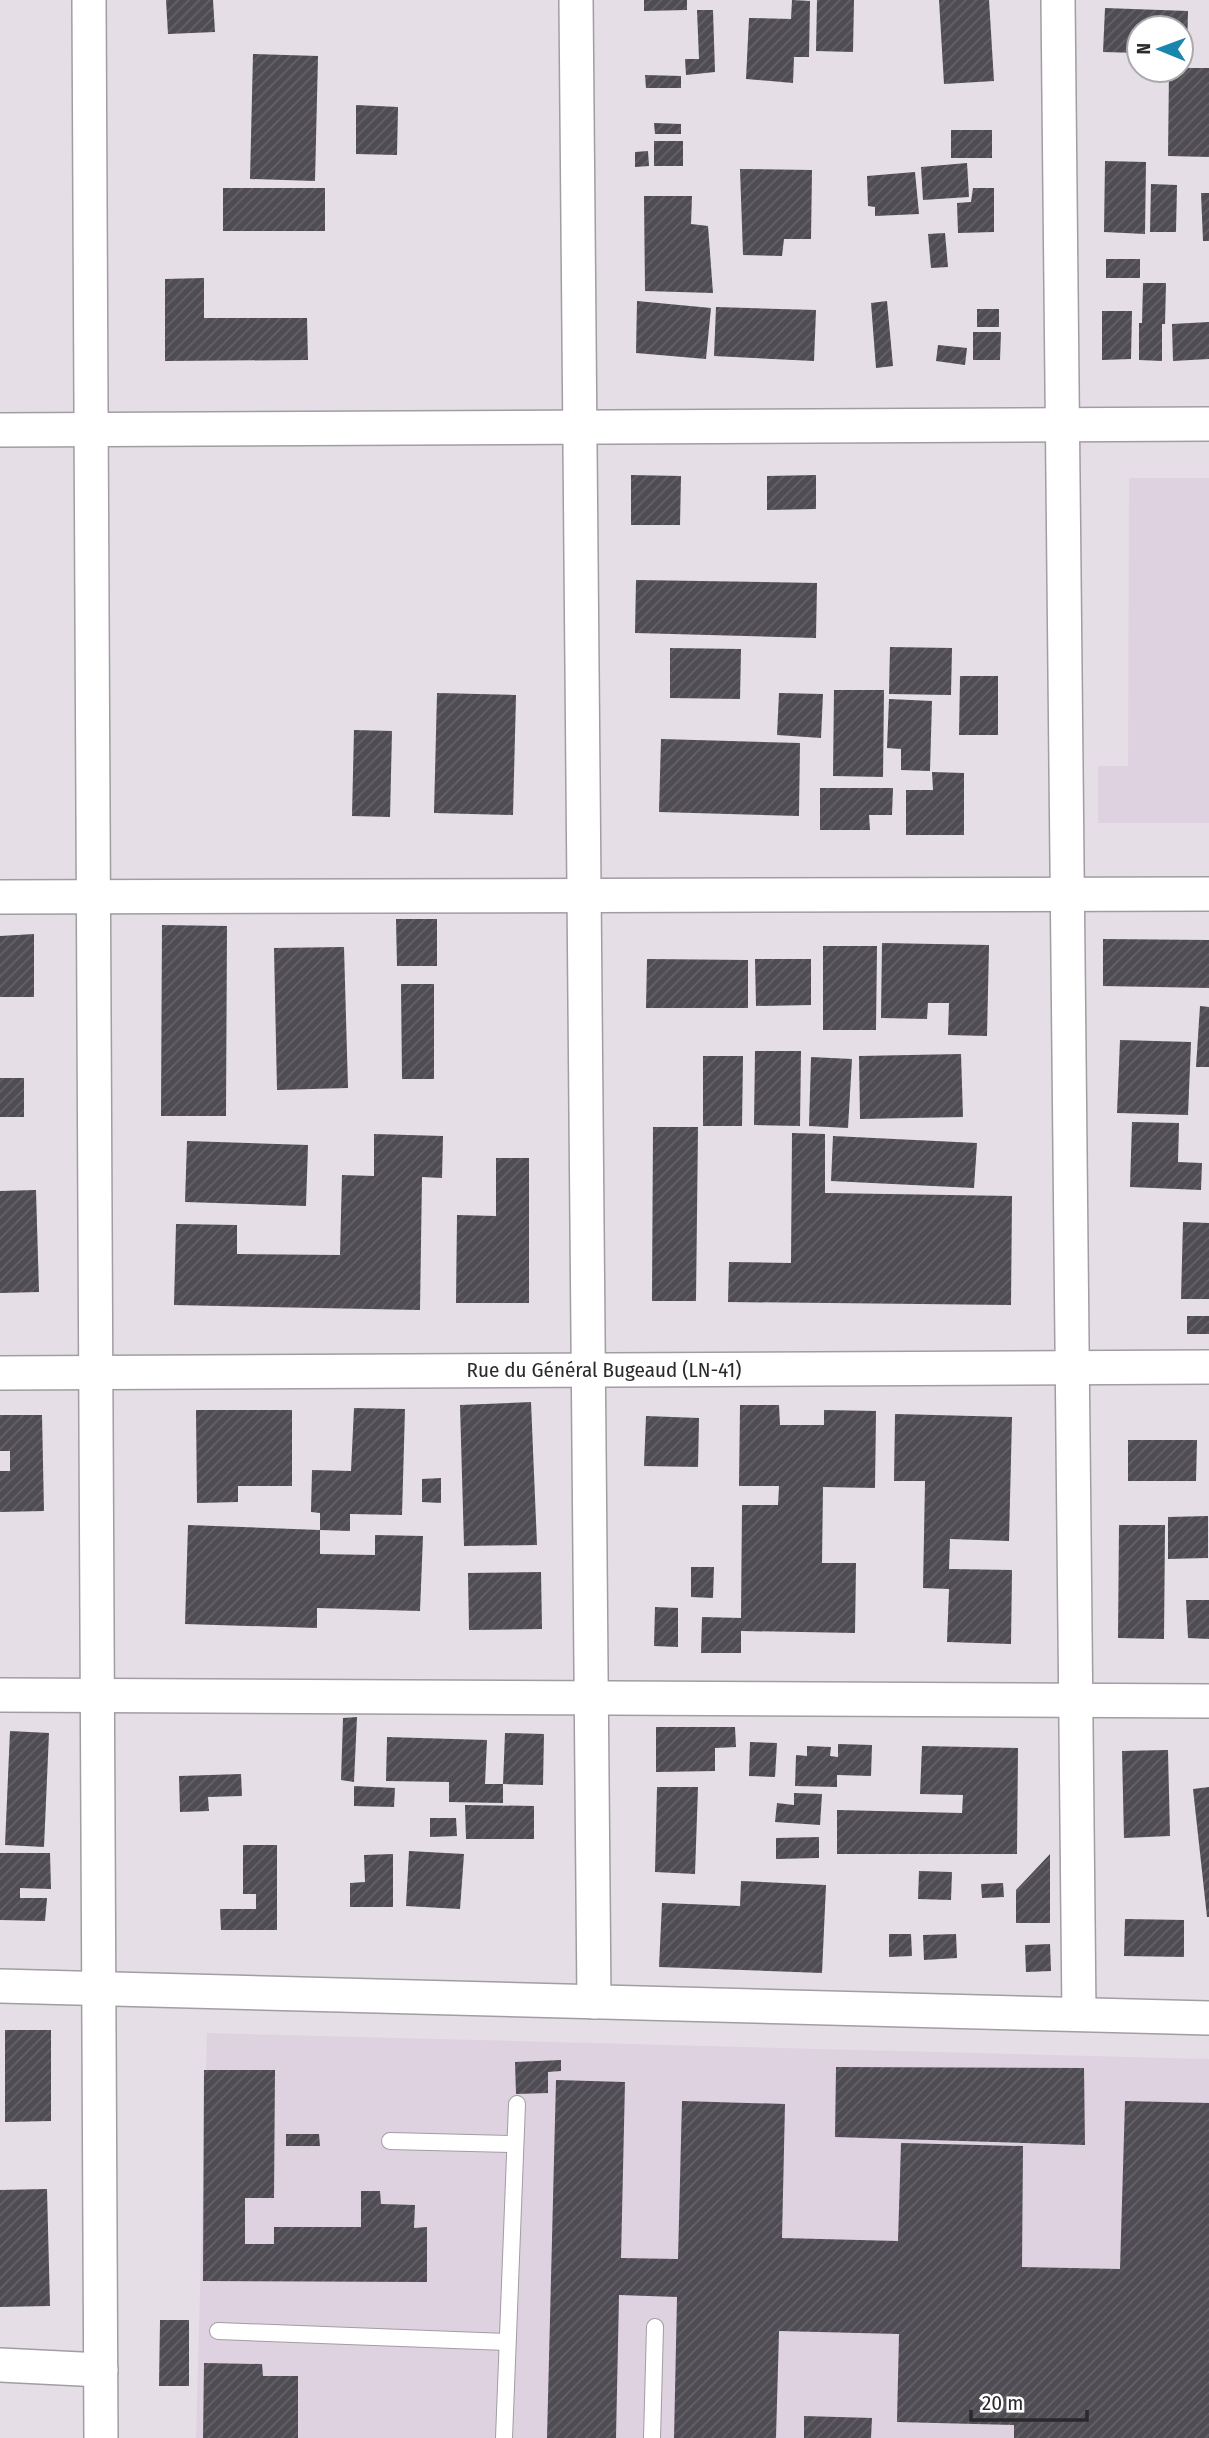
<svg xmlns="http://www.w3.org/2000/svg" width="1209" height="2438" font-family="'Fira Sans Condensed',sans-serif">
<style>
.built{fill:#dfd2e0}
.building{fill:url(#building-hatch)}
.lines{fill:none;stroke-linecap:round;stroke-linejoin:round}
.service-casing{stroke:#a29ca3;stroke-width:18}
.minor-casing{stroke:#a29ca3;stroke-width:36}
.service{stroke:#fff;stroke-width:16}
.minor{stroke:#fff;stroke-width:33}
.labels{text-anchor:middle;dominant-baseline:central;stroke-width:7;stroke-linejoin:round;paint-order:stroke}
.street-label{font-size:21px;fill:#2b292c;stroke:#fff}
</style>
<defs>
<pattern id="building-hatch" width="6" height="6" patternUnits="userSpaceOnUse" patternTransform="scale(1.75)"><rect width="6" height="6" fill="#4f4c53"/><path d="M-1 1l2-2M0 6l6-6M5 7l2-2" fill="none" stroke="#656369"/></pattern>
</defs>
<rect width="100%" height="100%" fill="#e5dee6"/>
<g class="built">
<path d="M1129,478H1209V823H1098V766H1128Z"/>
<path d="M207,2033L1209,2059V2438H196Z"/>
</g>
<g class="building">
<path d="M166,0H213L215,32L168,34Z"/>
<path d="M644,0H687V10L644,11Z"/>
<path d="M792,0L810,1L809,57H794L793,83L746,79L749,18L791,19Z"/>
<path d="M817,0H854L853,52L816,51Z"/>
<path d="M939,0H989L994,81L944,84Z"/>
<path d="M1105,8L1188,11L1187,55H1181V28H1139V53L1103,52Z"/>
<path d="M697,10H713L715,72L686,75L685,59H699Z"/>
<path d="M253,54L318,56L315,181L250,179Z"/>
<path d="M1181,68H1209V157L1168,156L1169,70H1181Z"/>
<path d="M645,75L681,76V88H646Z"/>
<path d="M356,105L398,107L397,155L356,154Z"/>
<path d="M654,123L681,124V134H655Z"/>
<rect x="951" y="130" width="41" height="28"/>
<rect x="654" y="141" width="29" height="25"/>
<path d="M648,151L649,166L635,167V152Z"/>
<path d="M1105,161L1146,162L1145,234L1104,232Z"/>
<path d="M967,163L969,197L923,200L921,167Z"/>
<path d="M740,169L812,170L811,239H784L782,256L743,255Z"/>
<path d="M915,172L919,214L875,216V207L868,206L867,176Z"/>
<path d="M1151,184L1177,185L1176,232H1150Z"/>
<rect x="223" y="188" width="102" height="43"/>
<path d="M973,188H994V232L958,233L957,203L971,202Z"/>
<path d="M1201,193H1209V241H1203Z"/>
<path d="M644,196H692L691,224L708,226L713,293L645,291Z"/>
<path d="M945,233L948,267L931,268L928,234Z"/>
<rect x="1106" y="259" width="34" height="19"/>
<path d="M204,278V318H307L308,360L165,361V279Z"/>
<path d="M1143,283H1166L1165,324H1162V361L1139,360V323H1142Z"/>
<path d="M637,301L711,308L706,359L636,353Z"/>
<path d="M887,301L893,366L876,368L871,303Z"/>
<path d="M716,307L816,310L814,361L714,356Z"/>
<rect x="977" y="309" width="22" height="18"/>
<path d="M1102,311H1132L1131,359L1102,360Z"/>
<path d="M1209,322V359L1173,361L1172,324Z"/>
<path d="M973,332H1001L1000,360H973Z"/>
<path d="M938,345L967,348L965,365L936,361Z"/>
<path d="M631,475L681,476L680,525H631Z"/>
<path d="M816,475V509L767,510V476Z"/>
<path d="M636,580L817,583L816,638L635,633Z"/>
<path d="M890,647L952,648L951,695L889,694Z"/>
<path d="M670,648L741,649L740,699L670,698Z"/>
<path d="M960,676H998V735H959Z"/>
<path d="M834,690H884L883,777L833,776Z"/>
<path d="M437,693L516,695L513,815L434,813Z"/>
<path d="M779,693L823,694L821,738L777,735Z"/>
<path d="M889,699L932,701L930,771L901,770V749L887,748Z"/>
<path d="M354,730L392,731L390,817L352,816Z"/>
<path d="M661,739L800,743L799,816L659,812Z"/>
<path d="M932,772L964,773V835H906V790H933Z"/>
<path d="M820,788H893L892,815H869L870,830H820Z"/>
<path d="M396,919H437V966H397Z"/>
<path d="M162,925L227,926L226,1116H161Z"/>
<path d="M34,934V997H0V936Z"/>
<path d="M1103,939L1209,940V988L1103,986Z"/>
<path d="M882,943L989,945L987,1036L948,1035L949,1003H928L927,1019L881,1018Z"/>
<path d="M823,946H877L876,1030H823Z"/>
<path d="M344,947L348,1088L277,1090L274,948Z"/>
<path d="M647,959L748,960V1008H646Z"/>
<path d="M755,959H811V1005L756,1006Z"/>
<path d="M401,984H434V1079H402Z"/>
<path d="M1200,1006L1209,1007V1067H1196Z"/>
<path d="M1120,1040L1191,1042L1188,1115L1117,1113Z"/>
<path d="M755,1051H801L800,1126L754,1125Z"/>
<path d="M961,1054L963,1117L860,1119L859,1056Z"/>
<path d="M703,1056H743L742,1126H703Z"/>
<path d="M811,1057L852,1059L848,1128L809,1126Z"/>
<rect x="0" y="1078" width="24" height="39"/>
<path d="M1132,1122L1179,1123L1178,1162L1202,1163L1201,1190L1130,1187Z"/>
<path d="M653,1127H698L696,1301H652Z"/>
<path d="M792,1133L825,1134V1193L1012,1196L1011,1305L728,1302L729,1262L791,1263Z"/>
<path d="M374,1134L443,1136L442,1178L422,1177L420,1310L174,1305L176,1224L237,1225V1254L340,1255L342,1175L374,1176Z"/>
<path d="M833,1136L977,1143L974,1188L831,1181Z"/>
<path d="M187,1141L308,1145L306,1206L185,1202Z"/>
<path d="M496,1158H529V1303H456L457,1215L496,1216Z"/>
<path d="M36,1190L39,1292L0,1293V1191Z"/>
<path d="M1183,1222L1209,1223V1299H1181Z"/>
<rect x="1187" y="1316" width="22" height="18"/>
<path d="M531,1402L537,1545L464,1546L460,1405Z"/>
<path d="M740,1405H779L780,1425H824V1410L876,1411L875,1488L823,1487L822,1563H856L855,1633L741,1631V1653H701L702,1617L741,1618L742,1505H778L779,1486H739Z"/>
<path d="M354,1408L405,1409L402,1515L350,1514V1531L320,1530V1513L311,1512L312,1470L351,1471Z"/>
<path d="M196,1410H292V1486H238V1502L197,1503Z"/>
<path d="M895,1414L1012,1417L1009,1541L950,1539L949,1569L1012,1570L1011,1644L947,1642L949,1589L923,1588L925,1481H894Z"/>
<path d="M0,1415H42L44,1511L0,1512V1471H10V1451H0Z"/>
<path d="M646,1416L699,1418L698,1467L644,1466Z"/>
<path d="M1128,1440H1197L1196,1481H1128Z"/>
<path d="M441,1478V1503L422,1502V1479Z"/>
<path d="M1208,1516V1558L1168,1559V1517Z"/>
<path d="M188,1525L320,1530V1554L375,1555V1535L423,1536L420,1611L317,1608V1628L185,1624Z"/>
<path d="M1119,1525H1165L1164,1639L1118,1638Z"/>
<path d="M691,1567H714L713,1598L691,1597Z"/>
<path d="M541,1572L542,1629L469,1630L468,1573Z"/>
<path d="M1186,1600H1209V1639L1188,1638Z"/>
<path d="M655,1607L678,1608V1647L654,1646Z"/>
<path d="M357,1717L354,1782L341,1780L343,1718Z"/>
<path d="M656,1727H735L736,1747L715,1748V1771L656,1772Z"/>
<path d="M10,1731L49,1733L44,1847L5,1845Z"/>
<path d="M505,1733L544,1734L543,1785L503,1784Z"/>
<path d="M387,1737L487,1740L485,1784H503V1803L449,1802V1782L386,1781Z"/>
<path d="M750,1742L777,1743L775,1777L749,1776Z"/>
<path d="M838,1744L872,1745L871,1776L837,1775V1787L795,1786L796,1755L807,1756V1746L831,1747L830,1756L838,1757Z"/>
<path d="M922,1746L1018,1748L1017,1854H837V1810L962,1813L963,1795L920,1794Z"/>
<path d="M1168,1750L1170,1836L1124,1838L1122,1751Z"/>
<path d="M241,1774L242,1796L208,1797L209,1811L180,1812L179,1776Z"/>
<path d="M354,1786L395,1788L394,1807L354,1806Z"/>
<path d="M657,1787H698L695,1874L655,1872Z"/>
<path d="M1209,1787V1917H1207L1193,1789Z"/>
<path d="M794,1793L822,1794L820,1825L775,1822L777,1803L794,1805Z"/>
<path d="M465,1805L534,1806V1839H466Z"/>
<path d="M430,1818H456L457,1836L430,1837Z"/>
<path d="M819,1837V1858L776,1859V1838Z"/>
<path d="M243,1845H277V1930H221L220,1909H256V1894H243Z"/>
<path d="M409,1851L464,1854L460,1909L406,1906Z"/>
<path d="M0,1853H50L51,1889L20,1888V1898H47L45,1921L0,1920Z"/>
<path d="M393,1854V1907H350V1883L365,1882L364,1855Z"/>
<path d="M1050,1854V1923H1016V1890Z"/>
<path d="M919,1871L952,1872L951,1900L918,1899Z"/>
<path d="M741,1881L826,1885L822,1973L659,1967L662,1903L740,1906Z"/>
<path d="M1003,1883L1004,1897L982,1898L981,1884Z"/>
<path d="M1125,1919L1184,1920V1957L1124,1956Z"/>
<path d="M889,1934H911L912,1956L889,1957Z"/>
<path d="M956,1934L957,1958L924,1960L923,1935Z"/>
<path d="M1050,1944L1051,1971L1026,1972L1025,1945Z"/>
<path d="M5,2030H51V2121L5,2122Z"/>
<path d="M561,2060V2071L548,2072V2093L516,2094L515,2062Z"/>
<path d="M836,2067L1084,2068L1085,2145L835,2137Z"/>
<path d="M204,2070H275L274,2198H245V2244H274V2227H361V2191H380L381,2204L415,2205L414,2228L427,2227V2282L203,2281Z"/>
<path d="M556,2080L625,2082L621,2258L678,2259L682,2101L785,2104L782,2238L898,2241L901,2143L1023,2146L1022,2267L1120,2269L1125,2101L1209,2103V2438H1014V2425L897,2422L899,2334L779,2331L776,2438H674L677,2297L619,2295L616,2438H547Z"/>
<path d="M286,2134H319L320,2146H286Z"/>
<path d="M47,2189L50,2306L0,2307V2190Z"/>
<path d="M160,2320H189V2386H159Z"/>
<path d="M204,2363L262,2364L263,2376H298V2438H203Z"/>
<path d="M804,2416L872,2418L871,2438H804Z"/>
</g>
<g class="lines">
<defs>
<g id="service">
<path d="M390,2141L515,2144"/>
<path d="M218,2331L507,2342"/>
<path d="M504,2438L517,2104"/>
<path d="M652,2438L655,2327"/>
</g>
<g id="minor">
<path d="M89,0L101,2438"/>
<path d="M576,0L594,2002"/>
<path d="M1058,0L1079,2014"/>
<path d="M0,430L1209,424"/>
<path d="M0,897L1209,894"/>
<path d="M0,1373L1209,1367"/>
<path d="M0,1695L1209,1701"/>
<path d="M0,1986L1209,2018"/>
<path d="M0,2365L101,2370"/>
</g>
</defs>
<use href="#service" class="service-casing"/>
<use href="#minor" class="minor-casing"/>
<use href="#service" class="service"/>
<use href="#minor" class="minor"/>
</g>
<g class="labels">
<g class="street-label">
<text x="604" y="1370">Rue du Général Bugeaud (LN-41)</text>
</g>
</g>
<g transform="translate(1160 49) rotate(271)"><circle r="33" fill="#ffffff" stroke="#aaa9ab" stroke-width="2"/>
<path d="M0-5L12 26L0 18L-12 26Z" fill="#1a85ad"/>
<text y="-10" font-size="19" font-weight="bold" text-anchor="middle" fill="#2b292c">N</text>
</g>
<path d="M971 2410v10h116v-10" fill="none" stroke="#2b292c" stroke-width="3.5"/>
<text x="982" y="2410" font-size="21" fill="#2b292c" stroke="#ffffff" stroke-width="5" paint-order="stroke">20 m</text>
</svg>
